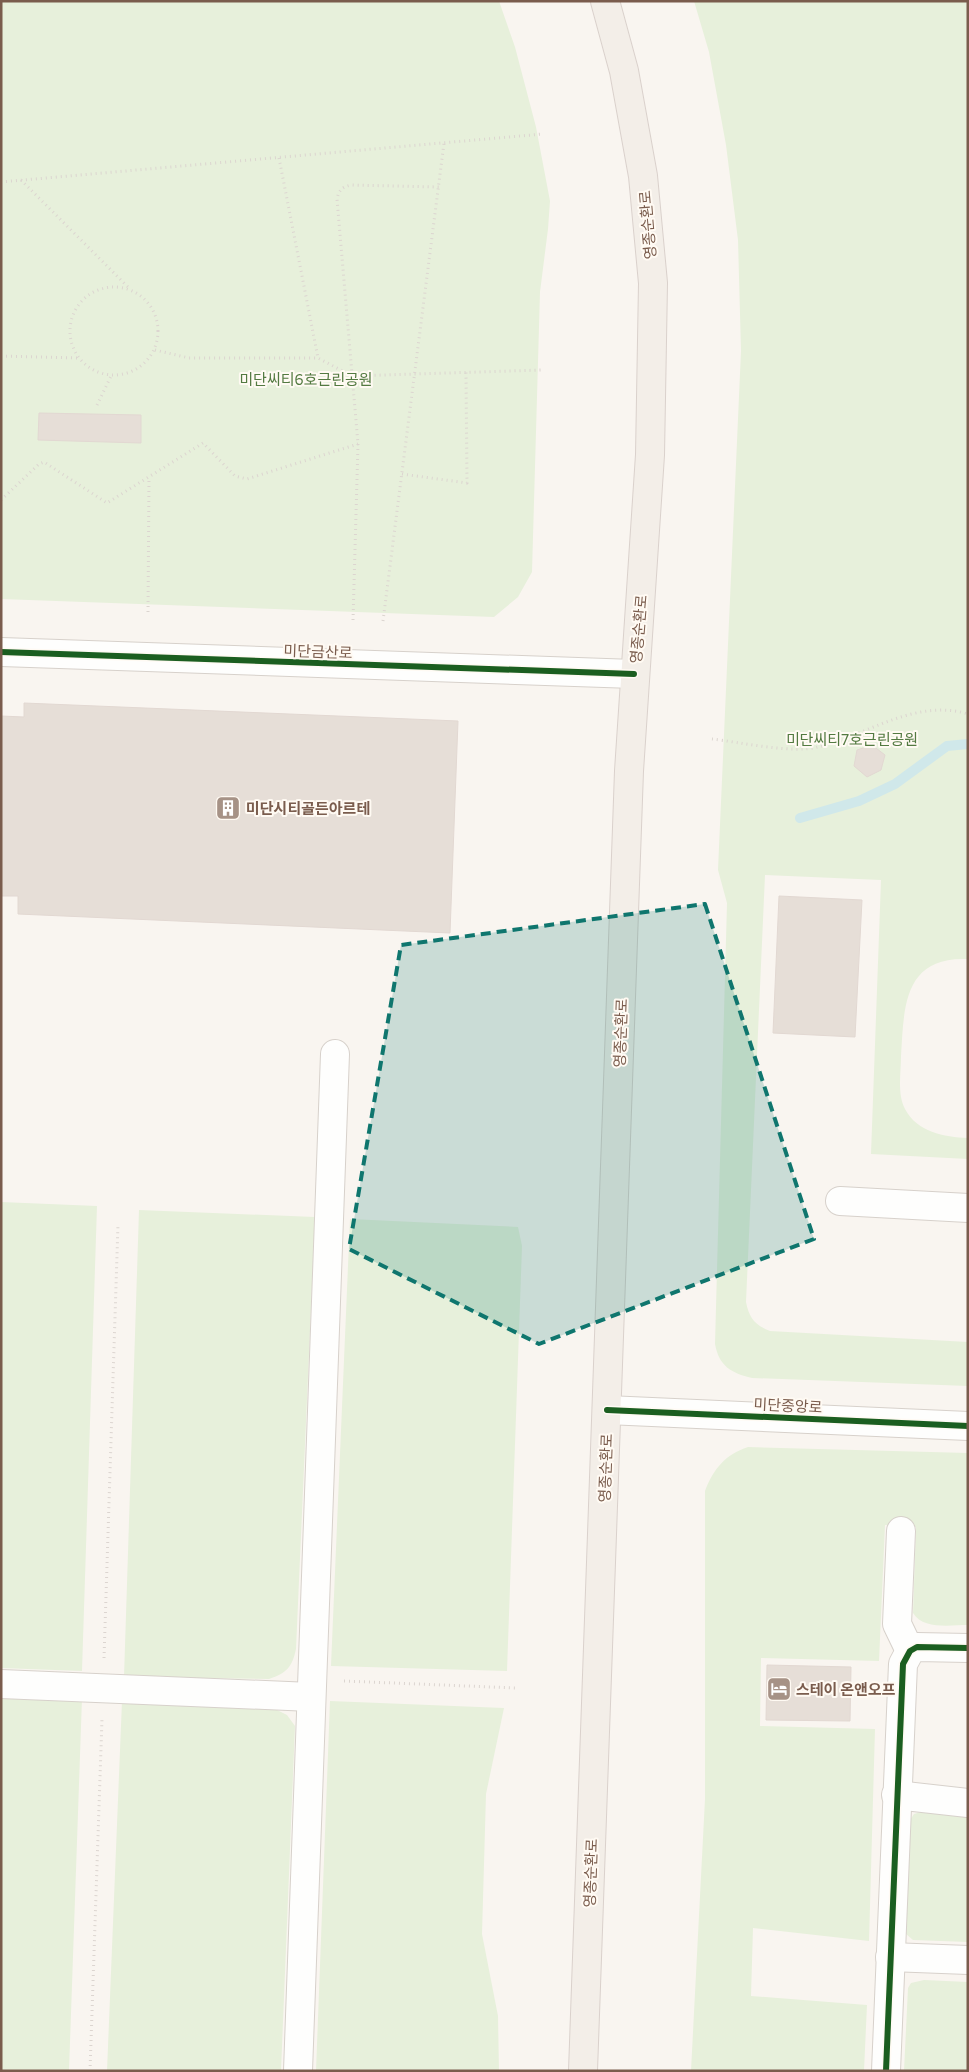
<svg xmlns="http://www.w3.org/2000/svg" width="969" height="2072" font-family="Commissioner,'Noto Sans KR',sans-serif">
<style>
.green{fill:#e7f0db}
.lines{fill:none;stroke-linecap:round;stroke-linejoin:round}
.stream{stroke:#d0e8ea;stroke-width:10}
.building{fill:#e6ded7;stroke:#e2d8d2}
.minor-casing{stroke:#d7d1cb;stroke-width:30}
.major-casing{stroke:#dad1cc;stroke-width:30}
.path{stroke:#dcd5d0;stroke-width:3;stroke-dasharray:1 4;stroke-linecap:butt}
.minor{stroke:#fefefd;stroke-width:28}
.major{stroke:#f3eee8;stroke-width:28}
.cycleway-casing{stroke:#fffaf3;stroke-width:9}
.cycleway{stroke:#1b5e20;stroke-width:6}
.marked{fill:#0f766e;fill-opacity:0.2;stroke:#0f766e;stroke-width:4;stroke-dasharray:10 6;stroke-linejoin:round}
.labels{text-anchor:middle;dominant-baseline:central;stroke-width:4;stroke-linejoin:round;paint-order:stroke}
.street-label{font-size:15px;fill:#7a5c4d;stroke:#fffaf3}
.park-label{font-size:15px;fill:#537a41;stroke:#fffaf3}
.poi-label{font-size:15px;font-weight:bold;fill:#7a5c4d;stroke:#fffaf3;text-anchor:start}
</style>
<rect width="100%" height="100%" fill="#f9f5f0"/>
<g class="green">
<path d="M1,1H499L515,47L536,127L550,201L548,229L540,292L532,572L518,597L494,617L1,599Z"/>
<path d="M694,1H968V959C903,956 904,1008 901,1056C901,1073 897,1094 905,1109C917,1132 944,1137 968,1138V1159L871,1154L881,880L765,875L746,1302C749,1318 755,1325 770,1331L968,1342V1386L752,1378C731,1373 719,1366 715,1344L727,903L718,870L741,351L738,240L726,145L709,52Z"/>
<path d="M1,1202L97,1206L82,1671L1,1668Z"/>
<path d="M139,1210L315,1217L296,1649C292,1667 287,1673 269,1679L124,1677Z"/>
<path d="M350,1219L518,1227L522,1246L507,1671L331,1666Z"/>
<path d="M748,1447L968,1453V1625C951,1625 923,1630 913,1613L916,1527L885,1525L879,1661L761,1658L760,1726L875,1729L869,1941L753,1928L751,1996L867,2005L864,2071H691L705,1799V1491C714,1468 725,1455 748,1447Z"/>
<path d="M1,1695L82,1698L69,2071H1Z"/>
<path d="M122,1701L273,1708L287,1715L295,1726L281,2071H107Z"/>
<path d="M330,1701L504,1708L486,1794L482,1934L498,2016L499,2071H316Z"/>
<path d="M921,1812L968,1817V1942L913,1940L905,1933L908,1823L914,1814Z"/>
<path d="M924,1980L968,1982V2071H904L908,1988L911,1983Z"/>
</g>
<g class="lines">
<path class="stream" d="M800,818L859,801L895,784L947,746L968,744"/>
</g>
<g class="building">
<path d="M39,413L141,415V443L38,440Z"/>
<path d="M24,703L458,721L450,933L18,914V896H1V716L24,717Z"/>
<path d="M872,745L885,755L881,770L867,777L854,766L857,750Z"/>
<path d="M779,896L862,900L855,1037L773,1033Z"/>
<path d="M767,1665L851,1667L850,1721L766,1720Z"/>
</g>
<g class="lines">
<defs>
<g id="minor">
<path d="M1,652L634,674"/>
<path d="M840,1201L968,1208"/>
<path d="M607,1410L968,1426"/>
<path d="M901,1531L897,1624L910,1651"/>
<path d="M1,1684L311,1697"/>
<path d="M896,1795L968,1803"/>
<path d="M890,1957L968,1960"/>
<path d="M298,2071L335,1054"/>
<path d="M886,2071L903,1664L910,1651L917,1647L968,1648"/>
</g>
<path id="major" d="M583,2071L629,771L650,455L653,283L643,176L624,71L605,1"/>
</defs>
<use href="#minor" class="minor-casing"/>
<use href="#major" class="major-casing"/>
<g class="path">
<path d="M279,158L318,358"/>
<path d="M21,180L130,289"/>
<path d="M1,182L543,134"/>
<circle cx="114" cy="331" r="44"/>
<path d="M155,350L189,358H318L352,376L542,370"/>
<path d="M1,356L79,358"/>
<path d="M97,405L111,376"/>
<path d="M402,474L467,483L466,372"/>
<path d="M1,500L39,464L44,462L107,503L203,443L235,476L247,479L358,444"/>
<path d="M148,612L149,477"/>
<path d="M353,620L358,444L337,199C339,190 342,187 351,185L439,187"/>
<path d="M383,621L444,143"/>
<path d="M712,739C740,742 792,754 818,747C867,735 916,698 968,714"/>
<path d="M104,1658L118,1224"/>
<path d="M344,1681L516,1688"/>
<path d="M90,2071L102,1719"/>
</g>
<use href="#minor" class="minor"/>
<use href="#major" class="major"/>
<defs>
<g id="cycleway">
<path d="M1,652L634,674"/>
<path d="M607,1410L968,1426"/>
<path d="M886,2071L903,1664L910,1651L917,1647L968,1648"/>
</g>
</defs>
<use href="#cycleway" class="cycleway-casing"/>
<use href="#cycleway" class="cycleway"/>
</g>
<path class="marked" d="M705,904L814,1239L539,1344L349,1249L401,945Z"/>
<defs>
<symbol id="building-square" viewBox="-11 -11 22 22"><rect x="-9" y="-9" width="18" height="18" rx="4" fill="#a69286" stroke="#fffaf3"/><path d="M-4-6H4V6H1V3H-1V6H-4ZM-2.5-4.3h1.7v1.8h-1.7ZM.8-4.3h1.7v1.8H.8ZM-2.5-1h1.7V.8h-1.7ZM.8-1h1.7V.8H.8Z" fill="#fff"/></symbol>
<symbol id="hotel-square" viewBox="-11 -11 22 22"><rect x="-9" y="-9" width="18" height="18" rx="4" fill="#a69286" stroke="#fffaf3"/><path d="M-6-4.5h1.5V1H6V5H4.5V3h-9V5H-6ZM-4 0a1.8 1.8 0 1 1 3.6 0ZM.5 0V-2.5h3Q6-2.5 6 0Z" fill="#fff"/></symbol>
</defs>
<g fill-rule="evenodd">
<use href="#building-square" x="214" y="794" width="28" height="28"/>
<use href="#hotel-square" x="765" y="1675" width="28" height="28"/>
</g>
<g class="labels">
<g class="street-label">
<text transform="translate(647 225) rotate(-95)">영종순환로</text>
<text transform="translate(638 629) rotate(-85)">영종순환로</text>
<text transform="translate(318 651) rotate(2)">미단금산로</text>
<text transform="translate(620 1033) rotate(-88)">영종순환로</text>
<text transform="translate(788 1405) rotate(3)">미단중앙로</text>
<text transform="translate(605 1468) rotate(-88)">영종순환로</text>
<text transform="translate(590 1873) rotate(-88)">영종순환로</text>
</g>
<g class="park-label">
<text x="306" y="379">미단씨티6호근린공원</text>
<text x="852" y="739">미단씨티7호근린공원</text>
</g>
<g class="poi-label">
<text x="246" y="808">미단시티골든아르테</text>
<text x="796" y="1689">스테이 온앤오프</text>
</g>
</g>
<rect width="969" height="2072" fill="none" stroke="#7a5c4d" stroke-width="5"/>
</svg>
